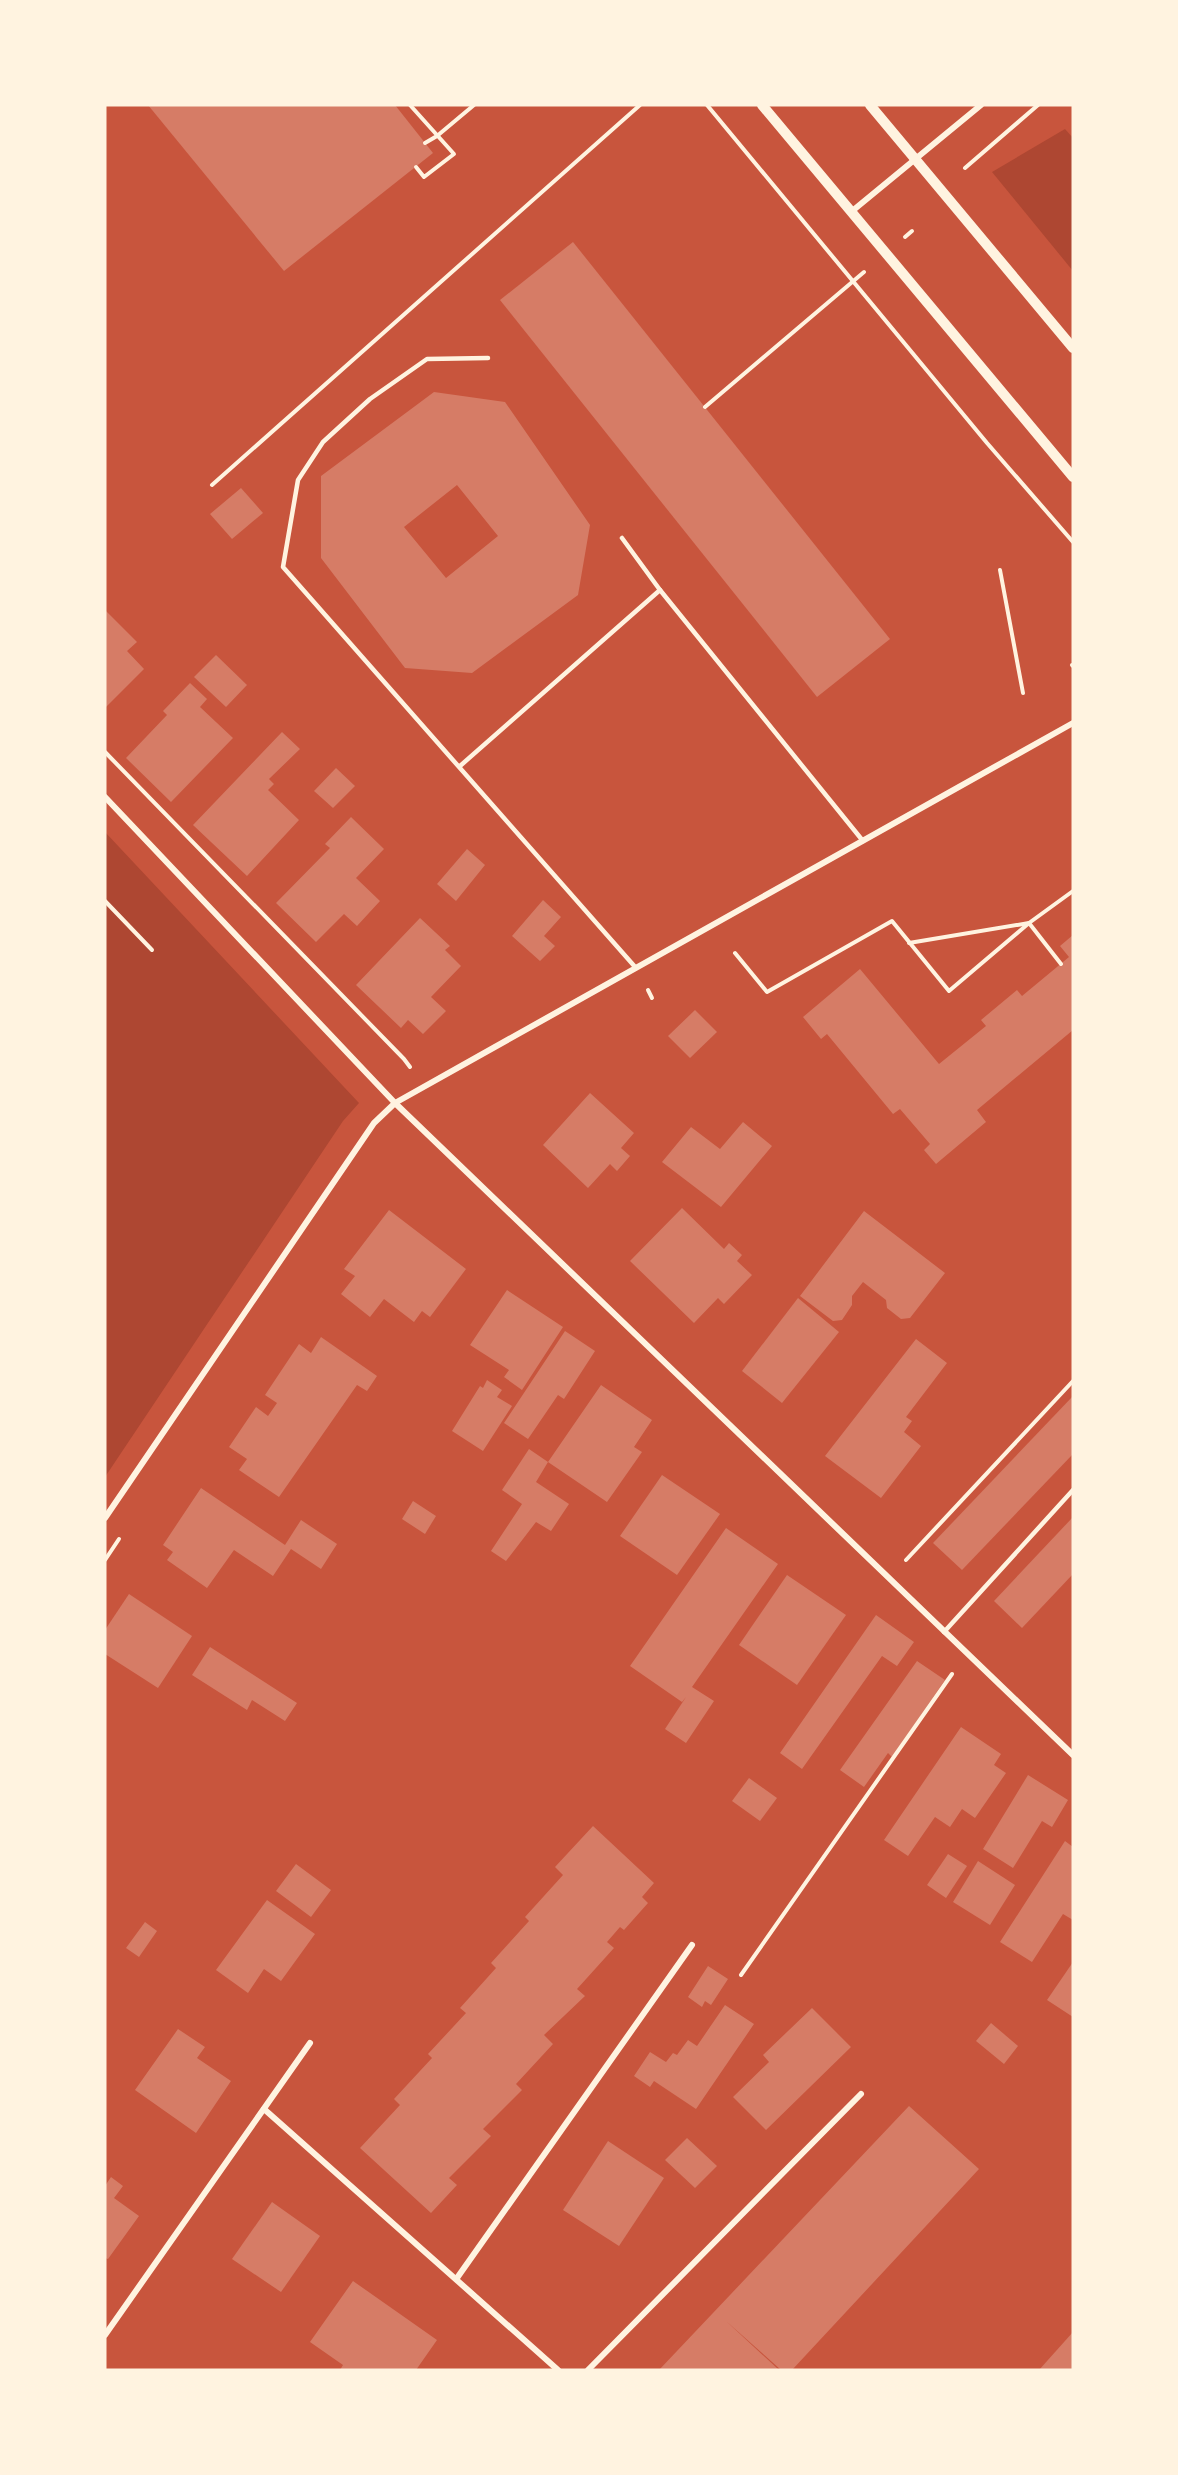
<svg xmlns="http://www.w3.org/2000/svg" width="1178" height="2475" font-family="'Fira Sans Condensed',sans-serif">
<style>
.green{fill:#ae4732}
.building{fill:#d67c66;fill-rule:evenodd}
.lines{fill:none;stroke-linecap:round;stroke-linejoin:round}
.path{stroke:#fff3e0;stroke-width:4}
.service{stroke:#fff3e0;stroke-width:4.5}
.minor{stroke:#fff3e0;stroke-width:6}
.tertiary{stroke:#fff3e0;stroke-width:10}
</style>
<rect width="100%" height="100%" fill="#c8553d"/>
<g class="green">
<path d="M1065,129L1073,138V271L992,172Z"/>
<path d="M105,832L359,1103L343,1121L105,1477Z"/>
</g>
<g class="building">
<path d="M148,105H395L433,153L284,271Z"/>
<path d="M573,242L890,639L817,697L500,300Z"/>
<path d="M434,392L505,402L590,525L578,595L472,673L405,668L321,558V476ZM457,485L498,536L446,578L404,527Z"/>
<path d="M241,488L263,513L232,539L210,514Z"/>
<path d="M105,610L137,642L127,651L144,669L105,708Z"/>
<path d="M216,655L247,685L226,707L194,677Z"/>
<path d="M190,683L207,699L200,707L233,738L171,802L126,758L167,715L163,711Z"/>
<path d="M282,732L300,749L269,779L274,784L268,790L299,820L247,876L193,825Z"/>
<path d="M336,768L355,786L333,808L314,791Z"/>
<path d="M351,817L384,849L356,878L380,901L357,926L344,914L316,942L276,903L330,848L325,844Z"/>
<path d="M467,849L485,865L456,901L437,884Z"/>
<path d="M543,900L561,917L544,936L555,946L540,961L512,936Z"/>
<path d="M420,918L450,946L445,950L461,966L431,997L446,1011L423,1034L408,1020L401,1028L356,985Z"/>
<path d="M1073,935V1030L977,1110L986,1122L936,1164L924,1150L930,1144L900,1109L893,1114L827,1034L821,1039L803,1017L860,969L939,1064L986,1026L981,1020L1017,990L1022,996L1069,957L1060,946Z"/>
<path d="M695,1010L717,1032L690,1058L668,1036Z"/>
<path d="M590,1093L634,1133L621,1148L630,1156L617,1171L610,1164L588,1188L543,1145Z"/>
<path d="M743,1122L772,1146L721,1207L662,1162L691,1127L720,1149Z"/>
<path d="M682,1208L724,1249L729,1243L742,1255L737,1261L752,1275L724,1304L718,1298L694,1323L630,1261Z"/>
<path d="M389,1210L466,1269L430,1317L422,1311L414,1322L384,1299L370,1317L341,1294L355,1276L344,1269Z"/>
<path d="M864,1211L945,1273L910,1318L901,1319L887,1308L886,1300L863,1282L852,1296V1305L842,1320L833,1321L800,1296Z"/>
<path d="M507,1290L563,1327L522,1390L504,1377L509,1370L470,1345Z"/>
<path d="M798,1298L839,1332L782,1403L742,1371Z"/>
<path d="M565,1331L595,1351L564,1399L558,1395L528,1439L504,1423Z"/>
<path d="M321,1337L377,1376L367,1391L357,1385L279,1497L239,1470L247,1459L229,1447L256,1407L268,1416L277,1403L265,1395L299,1344L311,1353Z"/>
<path d="M916,1339L947,1363L906,1417L912,1421L904,1432L921,1446L881,1498L825,1456Z"/>
<path d="M487,1380L502,1390L497,1397L512,1406L483,1451L452,1431L480,1386L483,1388Z"/>
<path d="M601,1385L652,1420L634,1447L642,1452L607,1502L548,1462Z"/>
<path d="M1073,1396V1454L962,1570L933,1543Z"/>
<path d="M529,1449L548,1462L536,1482L569,1504L551,1531L536,1522L506,1561L491,1551L522,1504L502,1490Z"/>
<path d="M662,1475L720,1514L677,1575L620,1536Z"/>
<path d="M201,1488L285,1545L301,1520L337,1544L321,1569L291,1549L273,1576L234,1550L207,1588L167,1560L173,1552L163,1545Z"/>
<path d="M413,1501L436,1516L425,1534L402,1519Z"/>
<path d="M1073,1517V1574L1022,1628L994,1601Z"/>
<path d="M726,1528L778,1564L692,1687L714,1701L686,1743L665,1729L686,1697L682,1702L630,1666Z"/>
<path d="M787,1575L846,1615L797,1685L739,1645Z"/>
<path d="M129,1594L192,1636L158,1688L105,1654V1630Z"/>
<path d="M876,1615L914,1642L897,1666L882,1656L802,1769L780,1753Z"/>
<path d="M210,1647L297,1703L285,1721L252,1700L247,1710L192,1675Z"/>
<path d="M917,1661L945,1680L892,1757L888,1753L864,1787L840,1770Z"/>
<path d="M961,1727L1001,1754L994,1765L1006,1773L975,1818L962,1809L950,1827L935,1817L908,1856L884,1840Z"/>
<path d="M1028,1775L1068,1800L1052,1827L1042,1821L1013,1868L983,1849Z"/>
<path d="M749,1778L777,1798L760,1821L732,1801Z"/>
<path d="M593,1826L654,1883L642,1897L648,1903L624,1930L620,1927L607,1942L614,1948L577,1989L585,1996L544,2035L553,2044L516,2084L522,2090L483,2129L491,2136L449,2178L457,2185L431,2213L360,2148L400,2105L394,2099L432,2058L428,2054L466,2013L460,2008L496,1968L491,1963L529,1921L525,1917L563,1875L555,1867Z"/>
<path d="M1065,1841L1073,1847V1920L1063,1914L1032,1962L1000,1942Z"/>
<path d="M948,1854L967,1866L946,1898L927,1885Z"/>
<path d="M978,1861L1015,1885L990,1925L953,1902Z"/>
<path d="M296,1864L331,1890L311,1917L276,1891Z"/>
<path d="M267,1900L315,1934L281,1981L264,1969L248,1993L216,1970Z"/>
<path d="M145,1922L157,1931L139,1957L126,1948Z"/>
<path d="M1073,1962V2017L1047,2000Z"/>
<path d="M708,1966L728,1979L711,2005L705,2001L702,2007L688,1997Z"/>
<path d="M725,2005L754,2024L696,2109L654,2081L650,2087L634,2076L650,2052L666,2062L673,2053L677,2055L688,2040L697,2046Z"/>
<path d="M812,2008L851,2047L766,2130L733,2097L769,2062L763,2055Z"/>
<path d="M991,2023L1018,2046L1004,2064L976,2041Z"/>
<path d="M178,2029L205,2047L197,2058L231,2081L196,2133L135,2090Z"/>
<path d="M909,2106L979,2169L792,2370H781L726,2321L779,2370H659Z"/>
<path d="M687,2138L717,2166L695,2188L665,2160Z"/>
<path d="M608,2141L664,2178L619,2246L563,2210Z"/>
<path d="M111,2177L123,2186L114,2198L139,2216L108,2259L105,2258V2186Z"/>
<path d="M272,2202L320,2236L281,2292L232,2259Z"/>
<path d="M353,2281L437,2340L416,2370H340L343,2365L310,2342Z"/>
<path d="M1073,2332V2370H1039Z"/>
</g>
<g class="lines">
<g class="path">
<path d="M410,105L454,154L424,177L416,167"/>
<path d="M707,105L987,443L1073,542"/>
<path d="M425,143L437,136L474,105"/>
<path d="M965,168L1038,105"/>
<path d="M905,237L912,231"/>
<path d="M705,407L864,272"/>
<path d="M212,485L640,105"/>
<path d="M1000,570L1023,693"/>
<path d="M1072,665L1073,666"/>
<path d="M105,752L404,1059L410,1067"/>
<path d="M105,901L152,950"/>
<path d="M909,943L1029,923L1061,964"/>
<path d="M735,953L767,992L892,921L949,991L1029,923L1073,891"/>
<path d="M648,990L652,998"/>
<path d="M105,1560L119,1539"/>
<path d="M906,1560L1073,1381"/>
<path d="M741,1975L952,1674"/>
</g>
<g class="service">
<path d="M488,358L427,359L370,399L323,442L298,480L283,567L636,968"/>
<path d="M622,538L660,590L863,841"/>
<path d="M460,766L660,590"/>
<path d="M944,1632L1073,1490"/>
</g>
<g class="minor">
<path d="M851,212L981,105"/>
<path d="M105,797L395,1103L1073,1755"/>
<path d="M105,1518L374,1123L395,1103L1073,723"/>
<path d="M264,2109L558,2370"/>
<path d="M457,2278L692,1945"/>
<path d="M105,2335L310,2043"/>
<path d="M588,2370L861,2094"/>
</g>
<g class="tertiary">
<path d="M762,105L1073,477"/>
<path d="M870,105L1073,348"/>
</g>
</g>
<rect width="1178" height="2475" fill="none" stroke="#fff3e0" stroke-width="213"/>
</svg>
